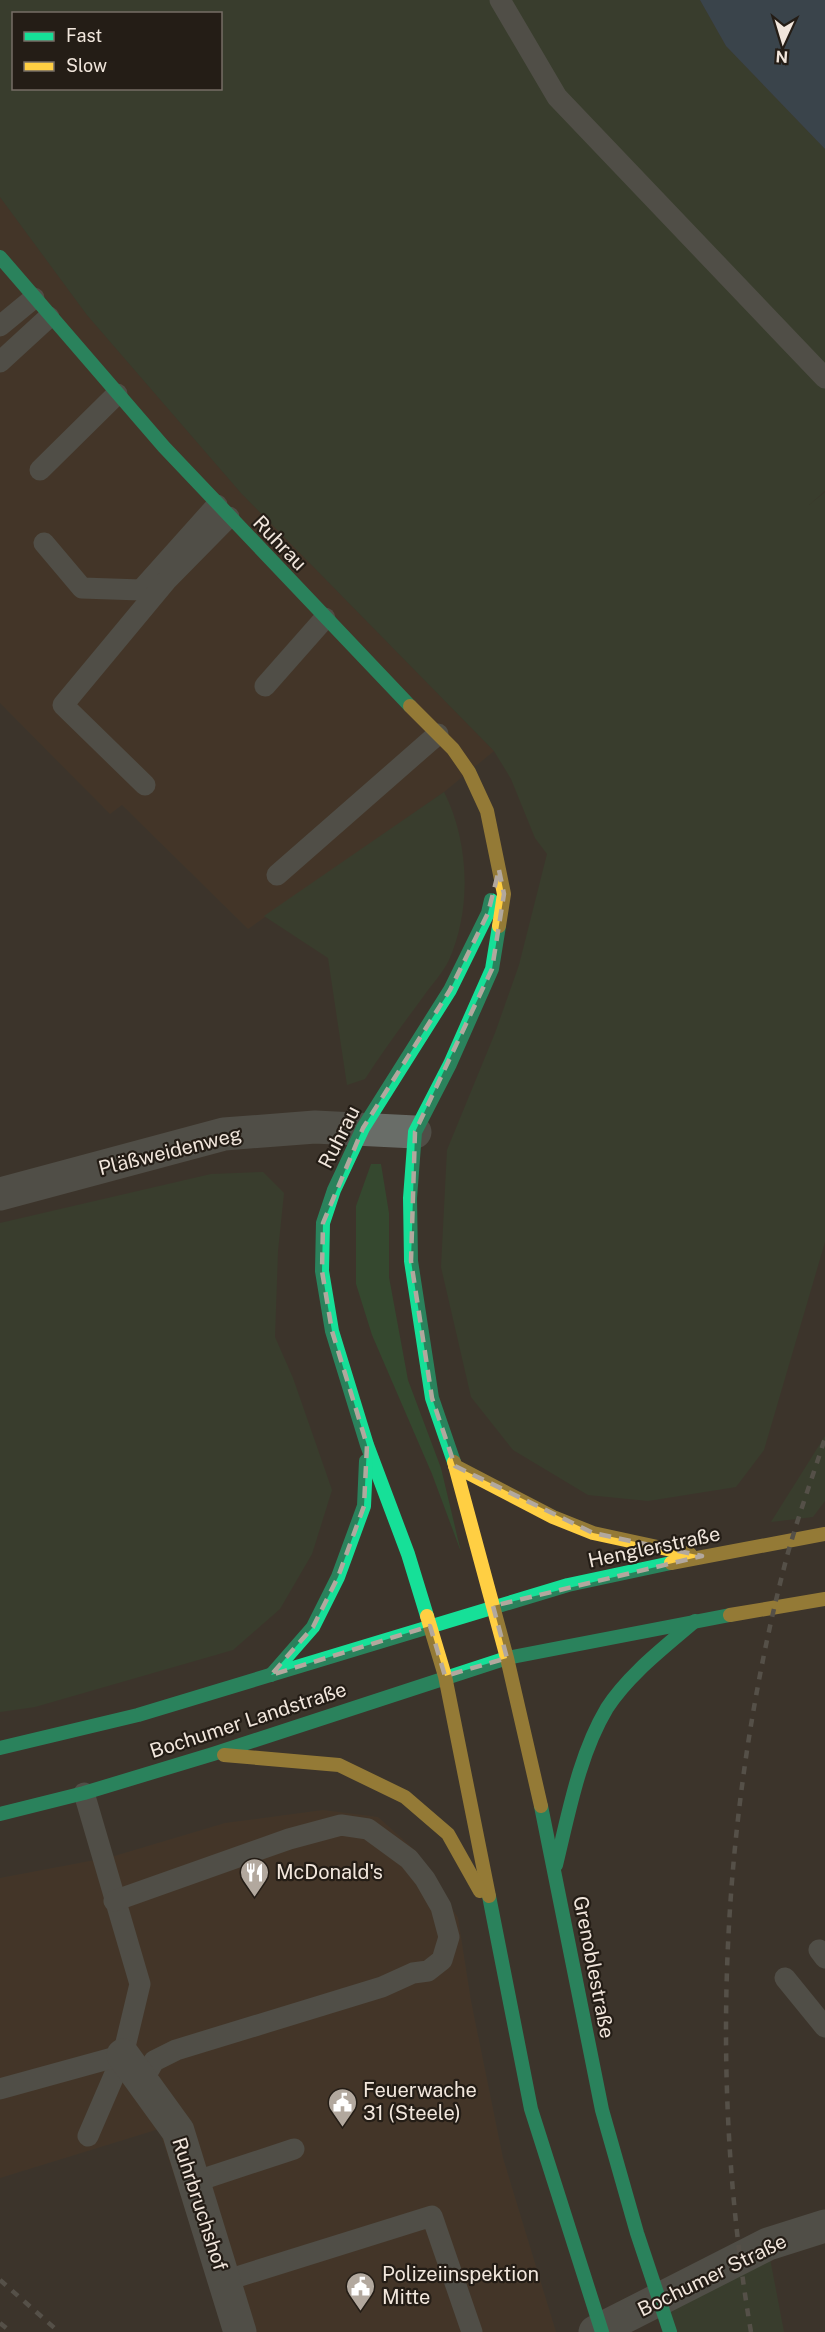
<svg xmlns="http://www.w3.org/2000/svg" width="825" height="2332" font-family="'Public Sans',sans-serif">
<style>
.built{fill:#4c3725}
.green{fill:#35482f;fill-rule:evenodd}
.water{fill:#395771}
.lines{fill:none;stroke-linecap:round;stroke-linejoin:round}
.lane{stroke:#696d68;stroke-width:21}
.street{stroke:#696d68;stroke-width:33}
.fast{stroke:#16e098;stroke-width:14}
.slow{stroke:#ffcf43;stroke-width:14}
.rail{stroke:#74726c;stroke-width:4.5;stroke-dasharray:8 8;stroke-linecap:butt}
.marked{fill:none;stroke:#b2a89e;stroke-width:4.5;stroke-dasharray:12 8;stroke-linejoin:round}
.labels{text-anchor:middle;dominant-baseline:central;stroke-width:4.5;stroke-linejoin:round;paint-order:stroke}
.street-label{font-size:20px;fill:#f1e6dc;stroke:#241d16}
.poi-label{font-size:20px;fill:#f1e6dc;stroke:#241d16;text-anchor:start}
</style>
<rect width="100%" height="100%" fill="#3d342b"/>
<g class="built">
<path d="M0,197L87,315L241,493L494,751L444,792L248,929L122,805L110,814L0,703Z"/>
<path d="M323,1810L378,1817L417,1852L458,1918L471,2001L503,2158L556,2332H225L159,2129L0,2178V1878L111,1857L225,1823Z"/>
</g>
<g class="green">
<path d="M0,0H700L726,46L825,149V491L809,505L825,492V1242L764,1450L736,1487L648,1501L588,1495L513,1450L471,1397L441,1267L447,1150L495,1033L519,965L547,854L535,838L511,779L494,751L241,493L87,315L0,197ZM14,14H220V88H14Z"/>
<path d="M444,792C469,841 472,909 449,960C443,973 431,985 423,997C403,1024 383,1051 365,1079L347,1085L328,958L264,916Z"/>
<path d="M371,1164H381L389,1213V1277L408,1380L441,1468L461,1552L432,1474L372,1335L356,1284V1206Z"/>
<path d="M263,1172L284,1193L278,1251L275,1337L293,1378L332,1490L312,1554L280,1609L233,1650L35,1707L0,1712V1223L211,1174Z"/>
<path d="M825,1436V1501L813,1517L771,1522Z"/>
<path d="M768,2248L784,2332H673L662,2301Z"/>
</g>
<path class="water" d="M700,0H825V149L726,46Z"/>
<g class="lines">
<g class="lane">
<path d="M500,0L557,97L825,378"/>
<path d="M0,326L34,298"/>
<path d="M0,362L49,317"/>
<path d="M40,470L117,394"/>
<path d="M44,543L82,588L141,590L217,505"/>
<path d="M265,686L325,618"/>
<path d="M145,785L63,705L166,581L229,517"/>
<path d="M277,875L438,734"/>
<path d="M84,1793L140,1984L123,2055L88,2136"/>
<path d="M114,1901L289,1839L341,1825L368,1829L409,1859L425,1879L441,1907L449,1937L442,1960L428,1971L413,1973L382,1987L176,2050L154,2061L142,2082"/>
<path d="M819,1950L825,1958"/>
<path d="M785,1978L825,2027"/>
<path d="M0,2089L123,2055"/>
<path d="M194,2182L294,2149"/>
<path d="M224,2281L432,2216L472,2332"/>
</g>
<g class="street">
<path d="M0,1194L224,1134L315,1127L415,1132"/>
<path d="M123,2055L178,2131L240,2332"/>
<path d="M595,2332L768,2244L825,2226"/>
</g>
<g class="fast">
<path d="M0,257L164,447L410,706"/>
<path d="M454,1462L432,1398L411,1261L410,1198L415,1132L450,1064L492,969L499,926"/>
<path d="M427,1616L408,1554L367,1445L332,1331L322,1271L323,1223L334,1190L363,1128L450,990L488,913L491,900"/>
<path d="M271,1675L313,1627L338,1577L364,1506L366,1461"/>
<path d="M0,1748L138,1715L568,1585L671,1563"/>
<path d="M541,1806L602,2110L637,2233L670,2332"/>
<path d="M0,1814L84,1793L213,1754L507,1658L730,1615"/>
<path d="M556,1865C569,1812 579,1755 607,1708C629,1674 665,1647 695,1621"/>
<path d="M489,1896L531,2109L602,2332"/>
</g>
<g class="slow">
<path d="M410,706L453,749L469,772L487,811L504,894L499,926"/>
<path d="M454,1462L507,1658L541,1806"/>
<path d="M455,1466L553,1517L593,1533L690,1554"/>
<path d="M671,1563L825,1534"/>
<path d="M730,1615L825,1599"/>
<path d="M427,1616L445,1676L489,1896"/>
<path d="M224,1755L339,1765L405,1797L448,1834L480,1891"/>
</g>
<g class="rail">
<path d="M0,2280L59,2332"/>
<path d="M0,2323L11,2332"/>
<path d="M751,2332C708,2079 721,1809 786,1560C797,1519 812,1479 825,1438"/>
</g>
</g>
<path d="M0 0H825V2332H0ZM499,870L504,894L492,969L415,1132L411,1261L432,1398L455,1466L593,1533L702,1556L493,1606L507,1658L445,1676L430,1626L271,1675L313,1627L338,1577L364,1506L367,1445L332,1331L322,1271L323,1223L363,1128L450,990L488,913Z" fill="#3d342b" fill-opacity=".55" fill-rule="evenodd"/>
<path class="marked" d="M499,870L504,894L492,969L415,1132L411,1261L432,1398L455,1466L593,1533L702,1556L493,1606L507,1658L445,1676L430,1626L271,1675L313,1627L338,1577L364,1506L367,1445L332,1331L322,1271L323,1223L363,1128L450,990L488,913Z"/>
<defs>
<symbol id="restaurant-pin" viewBox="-11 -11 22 30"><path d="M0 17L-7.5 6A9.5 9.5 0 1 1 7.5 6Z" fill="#b2a89e" stroke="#241d16"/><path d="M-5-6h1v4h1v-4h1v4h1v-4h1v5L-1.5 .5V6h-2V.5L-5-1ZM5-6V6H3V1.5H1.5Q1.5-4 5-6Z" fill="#fff"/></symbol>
<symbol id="civic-pin" viewBox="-11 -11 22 30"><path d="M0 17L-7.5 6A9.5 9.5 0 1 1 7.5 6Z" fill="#b2a89e" stroke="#241d16"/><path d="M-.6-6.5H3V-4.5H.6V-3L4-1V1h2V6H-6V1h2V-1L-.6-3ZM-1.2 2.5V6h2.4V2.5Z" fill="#fff"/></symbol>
</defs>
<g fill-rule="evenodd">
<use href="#restaurant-pin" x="238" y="1856" width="33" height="45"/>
<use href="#civic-pin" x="326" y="2086" width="33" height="45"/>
<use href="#civic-pin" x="344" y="2270" width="33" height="45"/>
</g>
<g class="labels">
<g class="street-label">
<text transform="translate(280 543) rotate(46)">Ruhrau</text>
<text transform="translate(339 1137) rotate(-63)">Ruhrau</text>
<text transform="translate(170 1151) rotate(-14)">Pläßweidenweg</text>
<text transform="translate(654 1547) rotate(-12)">Henglerstraße</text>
<text transform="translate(248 1720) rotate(-18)">Bochumer Landstraße</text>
<text transform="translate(594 1967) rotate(79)">Grenoblestraße</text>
<text transform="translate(200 2204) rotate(72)">Ruhrbruchshof</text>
<text transform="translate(712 2275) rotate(-26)">Bochumer Straße</text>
</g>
<g class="poi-label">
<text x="276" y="1872">McDonald's</text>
<text x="363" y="2090">Feuerwache<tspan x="363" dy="23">31 (Steele)</tspan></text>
<text x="382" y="2274">Polizeiinspektion<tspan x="382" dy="23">Mitte</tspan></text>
</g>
</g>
<rect x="12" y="12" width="210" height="78" fill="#241d16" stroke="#766d65" stroke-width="1.5"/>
<rect x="24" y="32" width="30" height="9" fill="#16e098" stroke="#766d65" stroke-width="1.5"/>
<text x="66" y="42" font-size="18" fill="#f1e6dc">Fast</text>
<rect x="24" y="62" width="30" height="9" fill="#ffcf43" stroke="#766d65" stroke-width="1.5"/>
<text x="66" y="72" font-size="18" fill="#f1e6dc">Slow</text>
<g transform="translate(783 42) rotate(184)" stroke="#241d16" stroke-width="4.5" paint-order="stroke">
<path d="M0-4.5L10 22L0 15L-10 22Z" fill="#f1e6dc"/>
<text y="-9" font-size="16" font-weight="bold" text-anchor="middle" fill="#f1e6dc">N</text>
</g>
</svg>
